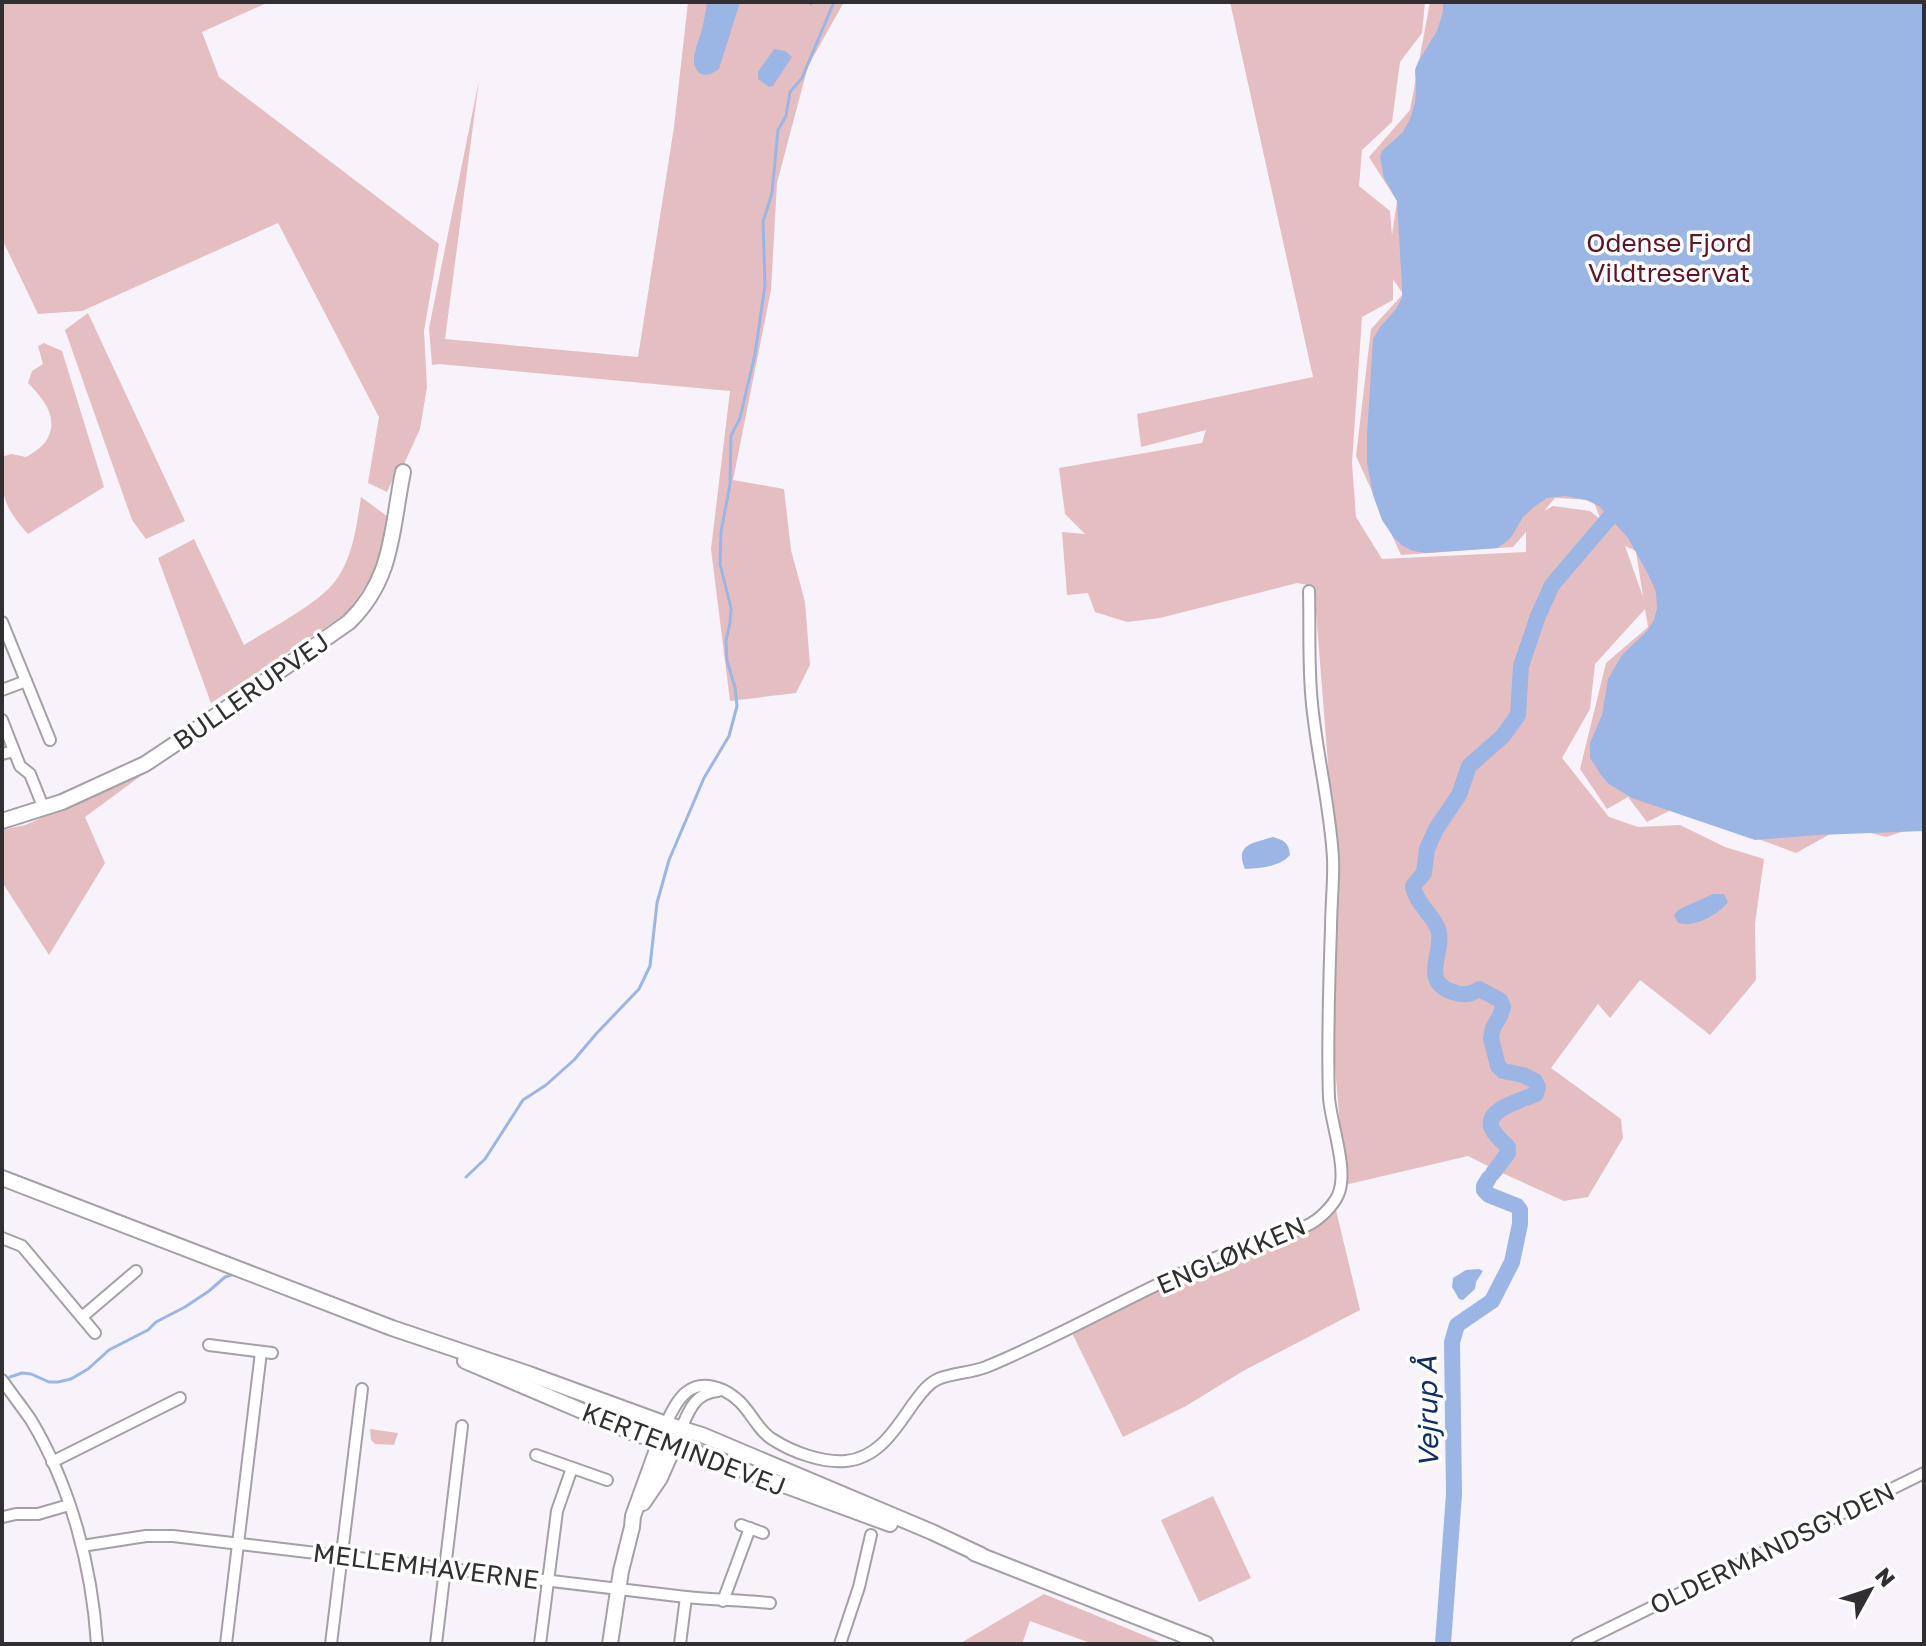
<svg xmlns="http://www.w3.org/2000/svg" width="1926" height="1646" font-family="'Golos Text',sans-serif">
<style>
.green{fill:#e5bec2;fill-rule:evenodd}
.water{fill:#9bb6e4}
.lines{fill:none;stroke-linecap:round;stroke-linejoin:round}
.stream{stroke:#9bb6e4;stroke-width:3}
.river{stroke:#9bb6e4;stroke-width:16}
.street-casing{stroke:#a5a0a7;stroke-width:14}
.secondary-casing{stroke:#a5a0a7;stroke-width:18}
.street{stroke:#fff;stroke-width:10}
.secondary{stroke:#fff;stroke-width:14}
.labels{text-anchor:middle;dominant-baseline:central;stroke-width:7;stroke-linejoin:round;paint-order:stroke}
.park-label{font-size:26px;fill:#5d1627;stroke:#fff}
.street-label{font-size:26px;fill:#312f32;stroke:#fff}
.water-label{font-size:28px;font-style:italic;fill:#0f2e64;stroke:#fff}
</style>
<rect width="100%" height="100%" fill="#f8f2fa"/>
<g class="green">
<path d="M2,2H269L202,32L219,77L439,244L424,331L427,387L420,429L404,464L399,466L387,492L368,483L379,417L278,223L82,311L38,314L2,239Z"/>
<path d="M688,2H844L808,66L777,183L771,290L733,480L784,489L791,550L805,602L810,665L796,693L730,701L711,549L730,391L439,364L432,365L429,328L479,80L445,339L638,357L674,127Z"/>
<path d="M1230,2H1425L1422,33L1400,62L1392,122L1362,150L1359,186L1390,211L1392,235L1397,201L1369,157L1410,110L1430,2H1924V825L1886,837L1845,826L1796,853L1675,808L1647,822L1628,797L1607,809L1580,769L1606,663L1648,627L1645,609L1595,664L1590,709L1562,758L1609,817L1638,827L1680,825L1725,847L1764,859L1755,924L1756,980L1710,1035L1640,980L1610,1018L1598,1004L1551,1068L1621,1119L1623,1138L1588,1197L1564,1201L1500,1172L1468,1156L1345,1185L1334,1055L1339,854L1335,853L1314,586L1297,583L1160,618L1127,622L1095,612L1088,593L1067,595L1062,532L1085,534L1065,514L1059,468L1202,443L1206,430L1141,447L1137,414L1313,377ZM1393,279L1403,294L1371,329L1356,456L1401,555L1513,547L1526,532V552L1382,559L1356,517L1352,463L1362,317L1393,300ZM1555,498L1593,500L1601,520L1590,511L1553,506L1544,511ZM1625,546L1636,551L1643,597Z"/>
<path d="M88,313L185,521L146,539L132,520L65,330Z"/>
<path d="M44,343L62,351L104,487L28,534C2,505 2,495 2,457L11,454L26,457C33,453 42,447 46,441C60,419 44,399 28,383L32,371L43,364L38,346Z"/>
<path d="M361,497L388,517L376,571L347,613L211,703L158,558L194,539L244,645C269,629 320,603 336,580C353,557 357,524 361,497Z"/>
<path d="M142,775L85,817L105,863L49,955L2,882V830L25,825Z"/>
<path d="M1335,1206L1360,1310L1243,1371L1186,1406L1123,1437L1071,1331L1207,1264L1303,1233L1324,1220Z"/>
<path d="M370,1429L398,1433L394,1445L375,1444L371,1440Z"/>
<path d="M1213,1496L1251,1578L1199,1602L1161,1520Z"/>
<path d="M1044,1594L1165,1644H1093L1030,1621L1022,1644H959Z"/>
</g>
<g class="water">
<path d="M707,2H740L719,69C709,77 696,78 694,62C693,52 700,38 702,29C704,20 706,11 707,2Z"/>
<path d="M1443,2H1924V831L1817,835L1755,840L1632,798L1609,784L1601,775L1590,758V743L1602,715L1608,679L1622,655L1647,631L1654,620L1657,608L1656,592L1648,574L1628,538L1599,506L1586,500L1565,496L1547,498L1534,507L1523,517L1512,536L1506,542L1497,548L1426,553L1413,551L1403,546L1394,538L1382,520L1373,495L1367,463V435L1373,339L1381,326L1396,309L1402,298V287L1397,201L1384,178L1380,157L1382,151L1403,132L1410,119L1415,103L1416,88L1415,70L1418,62L1437,31L1443,12Z"/>
<path d="M774,49L785,51L792,57L773,86L769,87L758,79V72Z"/>
<path d="M1273,837C1284,840 1289,843 1290,855C1280,867 1261,868 1245,869C1234,844 1254,843 1273,837Z"/>
<path d="M1713,894H1724L1728,902C1718,915 1694,928 1678,923L1674,915L1678,910Z"/>
<path d="M1479,1269L1483,1271L1476,1282L1475,1289L1463,1300L1459,1299L1452,1287L1453,1278L1466,1270Z"/>
</g>
<g class="lines">
<g class="stream">
<path d="M809,2L811,4"/>
<path d="M466,1177L485,1159L523,1100L546,1085L574,1060L596,1034L639,989L650,966L657,903L669,860L704,778L729,736L737,706L735,687L727,661L726,641L730,623L731,608L720,564L721,532L730,484L731,436L740,418L755,354L765,285L763,222L772,193L778,130L786,116L790,92L802,78L834,2"/>
<path d="M10,1377L22,1373L31,1374L49,1382H58L71,1379L88,1369L109,1350L148,1330L156,1322L185,1307L209,1291L225,1277L234,1274"/>
</g>
<g class="river">
<path d="M1493,1173L1508,1153V1147C1502,1141 1493,1134 1491,1126C1487,1108 1523,1100 1536,1094L1538,1087L1535,1081L1523,1075L1503,1071L1498,1066L1491,1038L1493,1028L1500,1016L1503,1007L1500,1000L1479,989C1472,994 1465,996 1456,993C1417,983 1446,951 1438,929C1432,914 1415,902 1413,886L1424,873L1427,849L1436,829L1459,795L1469,766L1503,736L1518,715L1521,666L1538,616L1552,585L1610,517"/>
<path d="M1443,1644L1454,1494L1452,1342L1457,1325L1492,1301L1512,1262L1520,1224V1210L1517,1206L1489,1195L1484,1190V1186L1489,1178"/>
</g>
<defs>
<g id="street">
<path d="M2,622L50,740"/>
<path d="M2,690L26,681"/>
<path d="M2,720L20,766L30,774L44,809"/>
<path d="M2,754L14,751"/>
<path d="M2,1238L22,1246L95,1333"/>
<path d="M82,1317L136,1271"/>
<path d="M209,1345L272,1353"/>
<path d="M2,1380C11,1393 22,1407 31,1420C71,1487 92,1567 97,1644"/>
<path d="M666,1424C677,1398 691,1376 723,1390C729,1393 735,1397 740,1402C752,1414 758,1430 772,1439C792,1452 822,1463 846,1461C879,1458 896,1428 913,1404C920,1395 927,1384 938,1379C953,1373 970,1373 986,1367C1064,1335 1137,1291 1215,1258C1246,1245 1279,1240 1308,1225C1319,1220 1333,1206 1338,1195C1349,1171 1331,1124 1329,1098C1327,1041 1329,985 1331,928C1331,905 1334,881 1333,858C1330,806 1317,755 1312,704C1308,666 1310,628 1309,591"/>
<path d="M681,1429C689,1410 695,1393 718,1391"/>
<path d="M536,1455L607,1480"/>
<path d="M52,1462L180,1398"/>
<path d="M3,1517L16,1514H38L69,1505"/>
<path d="M741,1525L763,1533"/>
<path d="M82,1546L146,1536H173L686,1597C714,1600 742,1600 770,1603"/>
<path d="M723,1601L750,1528"/>
<path d="M226,1644L261,1352"/>
<path d="M331,1644L362,1389"/>
<path d="M436,1644L462,1426"/>
<path d="M540,1644L557,1511L572,1468"/>
<path d="M680,1644L686,1597"/>
<path d="M840,1644L859,1587L871,1535"/>
<path d="M1577,1644L1924,1473"/>
</g>
<g id="secondary">
<path d="M2,821L62,802L145,764L190,734L349,622C394,578 391,530 403,472"/>
<path d="M2,1178L392,1328L529,1374L666,1424L702,1435L932,1532L981,1555"/>
<path d="M465,1361L636,1434L675,1445L890,1524"/>
<path d="M643,1503L660,1478L678,1437"/>
<path d="M974,1553L1206,1644"/>
<path d="M610,1644L621,1571L632,1527L633,1516L662,1436"/>
</g>
</defs>
<use href="#street" class="street-casing"/>
<use href="#secondary" class="secondary-casing"/>
<use href="#street" class="street"/>
<use href="#secondary" class="secondary"/>
</g>
<g class="labels">
<g class="park-label">
<text x="1669" y="242">Odense Fjord<tspan x="1669" dy="30">Vildtreservat</tspan></text>
</g>
<g class="street-label">
<text transform="translate(251 691) rotate(-35)">BULLERUPVEJ</text>
<text transform="translate(1231 1255) rotate(-23)">ENGLØKKEN</text>
<text transform="translate(684 1449) rotate(21)">KERTEMINDEVEJ</text>
<text transform="translate(1772 1548) rotate(-26)">OLDERMANDSGYDEN</text>
<text transform="translate(426 1566) rotate(7)">MELLEMHAVERNE</text>
</g>
<g class="water-label">
<text transform="translate(1427 1412) rotate(-91)">Vejrup Å</text>
</g>
</g>
<rect width="1926" height="1646" fill="none" stroke="#312f32" stroke-width="8"/>
<g transform="translate(1870 1590) rotate(50)" stroke="#ffffff" stroke-width="6" paint-order="stroke">
<path d="M0-6L14 30L0 20L-14 30Z" fill="#312f32"/>
<text y="-12" font-size="22" font-weight="bold" text-anchor="middle" fill="#312f32">N</text>
</g>
</svg>
